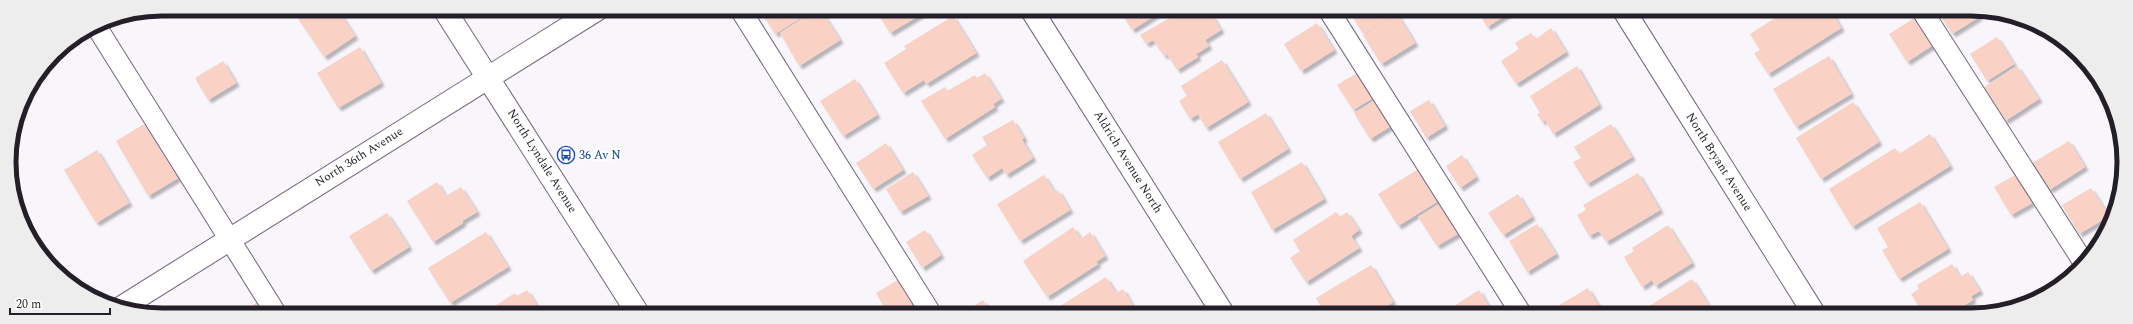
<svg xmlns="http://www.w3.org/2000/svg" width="2133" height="324" font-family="Spectral,serif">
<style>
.building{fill:#fad1c5;filter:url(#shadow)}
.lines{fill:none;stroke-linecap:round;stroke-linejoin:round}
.service-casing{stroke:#746682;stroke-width:22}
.minor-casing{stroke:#746682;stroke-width:24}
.tertiary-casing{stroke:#746682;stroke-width:24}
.service{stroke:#fff;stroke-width:20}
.minor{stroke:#fff;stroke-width:22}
.tertiary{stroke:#fff;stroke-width:22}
.labels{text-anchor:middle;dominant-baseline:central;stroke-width:3.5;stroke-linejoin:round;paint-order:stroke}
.transit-label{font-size:12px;fill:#164399;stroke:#fff;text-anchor:start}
.street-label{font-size:12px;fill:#241e29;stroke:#fff}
.rim{fill:none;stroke:#241e29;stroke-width:5}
</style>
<defs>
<filter id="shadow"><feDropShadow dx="3.5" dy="3.5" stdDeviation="1" flood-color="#0004"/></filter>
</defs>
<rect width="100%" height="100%" fill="#f8f5fb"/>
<g class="building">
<path d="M309,9H337L355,36L324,57L297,17Z"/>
<path d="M759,9H811L812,11L775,34Z"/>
<path d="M817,9H820L840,40L799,66L780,33Z"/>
<path d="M875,9H930L890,33Z"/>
<path d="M1119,9H1165L1132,30Z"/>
<path d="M1185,9H1208L1221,30L1205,40L1209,46L1196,54L1198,57L1177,70L1167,54L1164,56L1153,40L1146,44L1140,35Z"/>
<path d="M1348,9H1385L1390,18L1363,34Z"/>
<path d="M1477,9H1516L1487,27Z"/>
<path d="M1789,9H1830L1841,28L1768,74L1754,53L1760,50L1750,34Z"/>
<path d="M1936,9H1974L1979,17L1952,34Z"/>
<path d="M1397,14L1415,43L1381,64L1363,35Z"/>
<path d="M953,16L976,53L926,84L924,80L903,93L884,63L906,49L904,46Z"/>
<path d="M1916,17L1933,45L1907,62L1889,34Z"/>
<path d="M1317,23L1334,50L1301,71L1284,44Z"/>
<path d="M1551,28L1566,52L1516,84L1501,61L1519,49L1515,43L1531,33L1536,39Z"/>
<path d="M1997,37L2014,64L1987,81L1970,54Z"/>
<path d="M360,47L381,83L338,108L317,73Z"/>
<path d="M1829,56L1851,94L1796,127L1773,89Z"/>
<path d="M1222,60L1248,102L1206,128L1198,114L1190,119L1179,101L1187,96L1181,86Z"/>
<path d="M223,61L236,83L208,100L195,78Z"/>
<path d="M1577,66L1599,105L1553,134L1545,120L1542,122L1537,114L1540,113L1530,96Z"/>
<path d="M2017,66L2039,99L2005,121L1984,87Z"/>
<path d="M985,73L1001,99L993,104L995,107L945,139L921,101L945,87L947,91L975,75L977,78Z"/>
<path d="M1357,73L1373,98L1353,110L1337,85Z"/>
<path d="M855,79L877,115L843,136L820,101Z"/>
<path d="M2102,89L2116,113L2115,116L2099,91Z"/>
<path d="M1375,100L1391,126L1370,139L1354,113Z"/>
<path d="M1429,100L1445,126L1426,138L1410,111Z"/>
<path d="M1853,102L1879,142L1821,179L1796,138Z"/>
<path d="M1266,113L1288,149L1240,179L1218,142Z"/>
<path d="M1013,120L1024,138L1022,140L1033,158L1006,175L1002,168L987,178L972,155L987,145L982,137Z"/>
<path d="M144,124L178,178L148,196L116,141Z"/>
<path d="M1611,124L1632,157L1587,184L1573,162L1581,158L1574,147Z"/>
<path d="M1930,134L1950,166L1852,227L1829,189L1895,148L1899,154Z"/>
<path d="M2069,141L2085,167L2049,190L2032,163Z"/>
<path d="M886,143L903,170L873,189L856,163Z"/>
<path d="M97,150L129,203L96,223L64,170Z"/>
<path d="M1462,155L1476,177L1460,188L1446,166Z"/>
<path d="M1302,162L1324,199L1272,230L1251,192Z"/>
<path d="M1420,168L1440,200L1398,226L1378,194Z"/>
<path d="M913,172L928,196L900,212L886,189Z"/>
<path d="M1638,173L1660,210L1606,242L1599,231L1589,236L1577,215L1586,210L1583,205Z"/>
<path d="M1044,175L1055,193L1058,190L1070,210L1020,241L997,204Z"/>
<path d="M2015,175L2032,203L2011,215L1994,187Z"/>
<path d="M437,182L446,196L461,187L477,212L462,221L463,223L433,242L407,201Z"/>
<path d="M2091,188L2109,216L2079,234L2062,205Z"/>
<path d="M1518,194L1532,217L1503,235L1488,213Z"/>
<path d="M1442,202L1461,232L1437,246L1418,217Z"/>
<path d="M1920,202L1948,249L1899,279L1882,250L1888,247L1877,228Z"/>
<path d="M1336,212L1340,217L1347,212L1359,230L1351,236L1359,248L1306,282L1290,258L1300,251L1293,240Z"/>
<path d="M387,213L409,247L371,271L349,236Z"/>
<path d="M1537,224L1556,254L1527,272L1509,241Z"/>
<path d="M1668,225L1692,263L1655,286L1652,280L1642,287L1624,257L1634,251L1632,248Z"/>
<path d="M1073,227L1081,239L1090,232L1105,256L1096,262L1098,264L1047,297L1023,261Z"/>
<path d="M925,230L941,255L922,268L906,242Z"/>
<path d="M486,232L508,267L450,303L428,268Z"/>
<path d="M1952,264L1960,277L1968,272L1980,291L1971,296L1973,300L1948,315H1924L1911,294L1919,289L1917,285Z"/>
<path d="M1371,265L1393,302L1372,315H1325L1316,298Z"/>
<path d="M1106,277L1116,293L1123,289L1137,313L1134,315H1061L1057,308Z"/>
<path d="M901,278L918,305L901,315H889L876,293Z"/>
<path d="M1692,279L1711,309L1702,315H1635Z"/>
<path d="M1588,288L1604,315H1560L1556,307Z"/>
<path d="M527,290L543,315H481L515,293L517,296Z"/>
<path d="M1479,290L1494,315H1444L1443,313Z"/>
<path d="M983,300L989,309L993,306L996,311L1005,305L1011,315H960Z"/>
<path d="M259,301L268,315H241L240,313Z"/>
<path d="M878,307L883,315H866Z"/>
<path d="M1413,307L1418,315H1402Z"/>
</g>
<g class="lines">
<defs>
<g id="service">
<path d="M740,9L932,315"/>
<path d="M1328,9L1522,315"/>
<path d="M1921,9L2084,263"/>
<path d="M96,26L277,315"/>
</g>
<g id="minor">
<path d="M1031,9L1224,315"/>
<path d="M1623,9L1815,315"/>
<path d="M122,307L598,9"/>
</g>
<path id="tertiary" d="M444,9L639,315"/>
</defs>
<use href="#service" class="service-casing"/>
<use href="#minor" class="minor-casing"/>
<use href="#tertiary" class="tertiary-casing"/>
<use href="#service" class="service"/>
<use href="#minor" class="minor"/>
<use href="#tertiary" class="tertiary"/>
</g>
<defs>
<symbol id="bus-ring" viewBox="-11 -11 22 22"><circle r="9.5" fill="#fff" stroke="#1a4fb4" stroke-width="1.5"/><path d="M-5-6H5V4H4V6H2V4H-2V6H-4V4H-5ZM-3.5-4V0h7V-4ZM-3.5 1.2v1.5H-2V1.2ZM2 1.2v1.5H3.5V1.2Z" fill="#1a4fb4"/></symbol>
</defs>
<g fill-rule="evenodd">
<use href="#bus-ring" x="556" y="145" width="20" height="20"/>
</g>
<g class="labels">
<g class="transit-label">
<text x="579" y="155">36 Av N</text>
</g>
<g class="street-label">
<text transform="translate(359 157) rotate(-32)">North 36th Avenue</text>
<text transform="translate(542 161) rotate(58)">North Lyndale Avenue</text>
<text transform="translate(1128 162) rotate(58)">Aldrich Avenue North</text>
<text transform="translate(1719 162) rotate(58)">North Bryant Avenue</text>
</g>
</g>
<path d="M0 0H2133V324H0ZM162 16H1971A146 146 0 0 1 2117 162V162A146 146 0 0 1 1971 308H162A146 146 0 0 1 16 162V162A146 146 0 0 1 162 16Z" fill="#ededee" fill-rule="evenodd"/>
<path class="rim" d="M162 16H1971A146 146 0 0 1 2117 162V162A146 146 0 0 1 1971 308H162A146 146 0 0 1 16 162V162A146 146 0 0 1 162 16Z"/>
<path d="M10 308v6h100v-6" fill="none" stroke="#241e29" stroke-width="2"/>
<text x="16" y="308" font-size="12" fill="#241e29" stroke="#ffffff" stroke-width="3" paint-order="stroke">20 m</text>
</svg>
